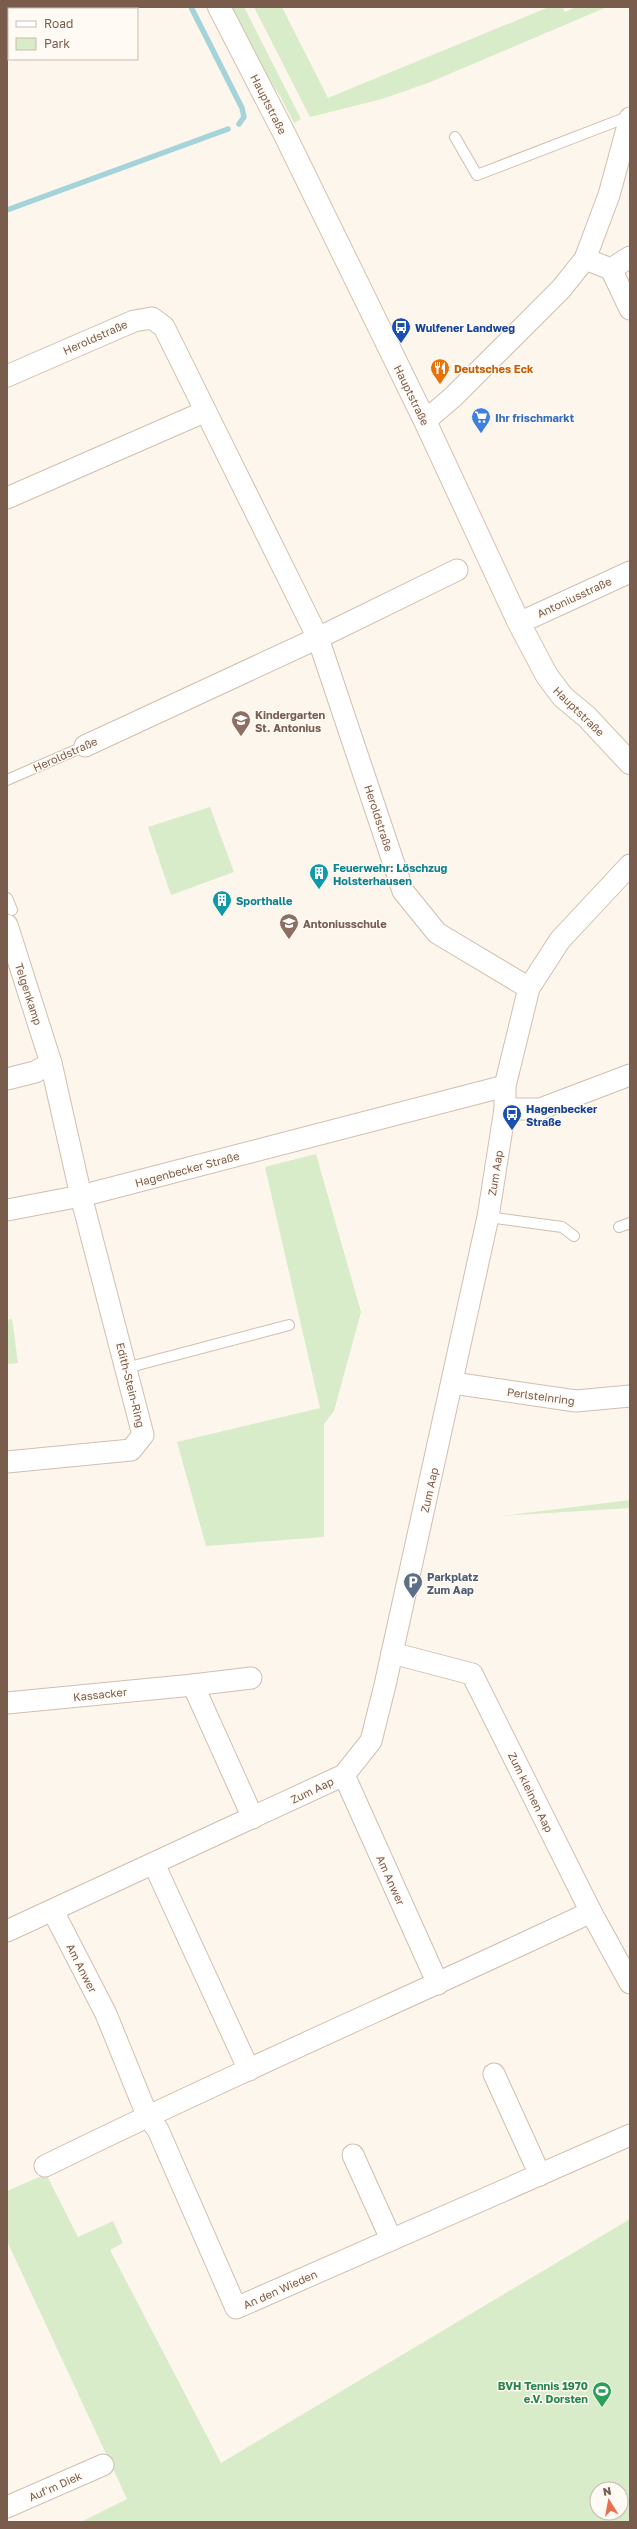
<svg xmlns="http://www.w3.org/2000/svg" width="637" height="2529" font-family="'Golos Text',sans-serif">
<style>
.green{fill:#d8ecc9;fill-rule:evenodd}
.lines{fill:none;stroke-linecap:round;stroke-linejoin:round}
.stream{stroke:#a5d3da;stroke-width:5.5}
.service-casing{stroke:#d1beb0;stroke-width:12}
.minor-casing{stroke:#d1beb0;stroke-width:23}
.secondary-casing{stroke:#d6c0b0;stroke-width:24}
.service{stroke:#fff;stroke-width:10}
.minor{stroke:#fff;stroke-width:21}
.secondary{stroke:#fff;stroke-width:22}
.labels{text-anchor:middle;dominant-baseline:central;stroke-width:3;stroke-linejoin:round;paint-order:stroke}
.street-label{font-size:11px;fill:#7a5c4d;stroke:#fffaf3}
.transit-label{font-size:11px;font-weight:bold;fill:#164399;stroke:#fffaf3;text-anchor:start}
.food-label{font-size:11px;font-weight:bold;fill:#c56008;stroke:#fffaf3;text-anchor:start}
.shop-label{font-size:11px;font-weight:bold;fill:#366cbe;stroke:#fffaf3;text-anchor:start}
.education-label{font-size:11px;font-weight:bold;fill:#785e54;stroke:#fffaf3;text-anchor:start}
.culture-label{font-size:11px;font-weight:bold;fill:#0d838f;stroke:#fffaf3;text-anchor:start}
.service-label{font-size:11px;font-weight:bold;fill:#4e5e75;stroke:#fffaf3;text-anchor:start}
.leisure-label{font-size:11px;font-weight:bold;fill:#27864d;stroke:#fffaf3;text-anchor:end}
</style>
<rect width="100%" height="100%" fill="#fdf6ec"/>
<g class="green">
<path d="M230,7H244L301,119L294,123L279,94L259,64Z"/>
<path d="M254,7H282L328,98L549,7H562L565,12L576,7H607L428,83L382,99L310,117Z"/>
<path d="M210,807L234,872L171,895L148,827Z"/>
<path d="M316,1154L361,1312L334,1411L324,1424V1537L206,1546L177,1442L320,1408L265,1167Z"/>
<path d="M12,1319L18,1363L7,1364V1320Z"/>
<path d="M630,1500V1508L501,1516Z"/>
<path d="M46,2174L78,2237L113,2221L123,2243L110,2250L221,2463L630,2219V2522H81L127,2499L7,2241V2191ZM597,2489H621V2513H597Z"/>
</g>
<g class="lines">
<g class="stream">
<path d="M191,7L242,108L244,117L239,124"/>
<path d="M7,210L228,129"/>
</g>
<defs>
<g id="service">
<path d="M455,137L477,175L630,116"/>
<path d="M7,780L85,746"/>
<path d="M7,898L12,910"/>
<path d="M488,1217L562,1227L574,1236"/>
<path d="M619,1227L630,1223"/>
<path d="M126,1368L289,1325"/>
</g>
<g id="minor">
<path d="M585,259L611,269L630,257"/>
<path d="M611,269L630,309"/>
<path d="M7,376L134,321L152,318L164,327L318,638L403,891L437,933L529,988"/>
<path d="M425,421L453,397L561,289L585,259L609,195L630,118"/>
<path d="M7,498L204,412"/>
<path d="M519,623L630,572"/>
<path d="M85,746L318,638L457,570"/>
<path d="M7,925L51,1063L81,1196L143,1435L131,1450L7,1462"/>
<path d="M7,1079L35,1072L51,1063"/>
<path d="M505,1109H540L630,1075"/>
<path d="M7,1210L81,1196L505,1086"/>
<path d="M453,1383L576,1401L630,1396"/>
<path d="M392,1653L472,1674L591,1912L630,1983"/>
<path d="M193,1685L251,1678"/>
<path d="M7,1703L193,1685L253,1818"/>
<path d="M344,1775L438,1984"/>
<path d="M154,1864L249,2070"/>
<path d="M53,1911L106,2014L147,2115L158,2130L236,2308L630,2135"/>
<path d="M7,1931L344,1775L371,1741L385,1685L488,1217L505,1109V1086L529,988L560,940L630,865"/>
<path d="M494,2074L540,2175"/>
<path d="M353,2155L391,2239"/>
<path d="M45,2166C225,2077 409,1998 591,1912"/>
<path d="M7,2507L103,2465"/>
</g>
<path id="secondary" d="M219,7L285,135L425,421L519,623L547,676L563,697L587,717L630,763"/>
</defs>
<use href="#service" class="service-casing"/>
<use href="#minor" class="minor-casing"/>
<use href="#secondary" class="secondary-casing"/>
<use href="#service" class="service"/>
<use href="#minor" class="minor"/>
<use href="#secondary" class="secondary"/>
</g>
<defs>
<symbol id="bus-pin" viewBox="-11 -11 22 30"><path d="M0 17L-7.5 6A9.5 9.5 0 1 1 7.5 6Z" fill="#1a4fb4" stroke="#fffaf3"/><path d="M-5-6H5V4H4V6H2V4H-2V6H-4V4H-5ZM-3.5-4V0h7V-4ZM-3.5 1.2v1.5H-2V1.2ZM2 1.2v1.5H3.5V1.2Z" fill="#fff"/></symbol>
<symbol id="restaurant-pin" viewBox="-11 -11 22 30"><path d="M0 17L-7.5 6A9.5 9.5 0 1 1 7.5 6Z" fill="#e8710a" stroke="#fffaf3"/><path d="M-5-6h1v4h1v-4h1v4h1v-4h1v5L-1.5 .5V6h-2V.5L-5-1ZM5-6V6H3V1.5H1.5Q1.5-4 5-6Z" fill="#fff"/></symbol>
<symbol id="supermarket-pin" viewBox="-11 -11 22 30"><path d="M0 17L-7.5 6A9.5 9.5 0 1 1 7.5 6Z" fill="#3f7fe0" stroke="#fffaf3"/><path d="M-6-5.5h2.5l.6 2H6L4.5 2H-2.5L-4.4-4H-6ZM-1.5 3.2a1.3 1.3 0 1 0 .1 0ZM3 3.2a1.3 1.3 0 1 0 .1 0Z" fill="#fff"/></symbol>
<symbol id="school-pin" viewBox="-11 -11 22 30"><path d="M0 17L-7.5 6A9.5 9.5 0 1 1 7.5 6Z" fill="#8d6e63" stroke="#fffaf3"/><path d="M0-5L7-2L0 1L-7-2ZM-4 1L0 2.5L4 1V4Q0 6-4 4Z" fill="#fff"/></symbol>
<symbol id="building-pin" viewBox="-11 -11 22 30"><path d="M0 17L-7.5 6A9.5 9.5 0 1 1 7.5 6Z" fill="#0f9aa8" stroke="#fffaf3"/><path d="M-4-6H4V6H1V3H-1V6H-4ZM-2.5-4.3h1.7v1.8h-1.7ZM.8-4.3h1.7v1.8H.8ZM-2.5-1h1.7V.8h-1.7ZM.8-1h1.7V.8H.8Z" fill="#fff"/></symbol>
<symbol id="parking-pin" viewBox="-11 -11 22 30"><path d="M0 17L-7.5 6A9.5 9.5 0 1 1 7.5 6Z" fill="#5c6f8a" stroke="#fffaf3"/><path d="M-3.5-5.5H1a3.5 3.5 0 0 1 0 7H-1V5.5H-3.5ZM-1-3.4V-.6H.8a1.4 1.4 0 0 0 0-2.8Z" fill="#fff"/></symbol>
<symbol id="stadium-pin" viewBox="-11 -11 22 30"><path d="M0 17L-7.5 6A9.5 9.5 0 1 1 7.5 6Z" fill="#2e9e5b" stroke="#fffaf3"/><path d="M0-5a6.5 5 0 1 0 0 10a6.5 5 0 1 0 0-10ZM-3.5-1.8h7v3.6h-7Z" fill="#fff"/></symbol>
</defs>
<g fill-rule="evenodd">
<use href="#bus-pin" x="390" y="316" width="22" height="30"/>
<use href="#restaurant-pin" x="429" y="357" width="22" height="30"/>
<use href="#supermarket-pin" x="470" y="406" width="22" height="30"/>
<use href="#school-pin" x="230" y="709" width="22" height="30"/>
<use href="#building-pin" x="308" y="862" width="22" height="30"/>
<use href="#building-pin" x="211" y="889" width="22" height="30"/>
<use href="#school-pin" x="278" y="912" width="22" height="30"/>
<use href="#bus-pin" x="501" y="1103" width="22" height="30"/>
<use href="#parking-pin" x="402" y="1571" width="22" height="30"/>
<use href="#stadium-pin" x="591" y="2380" width="22" height="30"/>
</g>
<g class="labels">
<g class="street-label">
<text transform="translate(269 104) rotate(63)">Hauptstraße</text>
<text transform="translate(95 337) rotate(-24)">Heroldstraße</text>
<text transform="translate(412 395) rotate(64)">Hauptstraße</text>
<text transform="translate(574 597) rotate(-25)">Antoniusstraße</text>
<text transform="translate(579 711) rotate(44)">Hauptstraße</text>
<text transform="translate(65 754) rotate(-24)">Heroldstraße</text>
<text transform="translate(379 818) rotate(72)">Heroldstraße</text>
<text transform="translate(29 994) rotate(72)">Telgenkamp</text>
<text transform="translate(187 1169) rotate(-15)">Hagenbecker Straße</text>
<text transform="translate(495 1173) rotate(-81)">Zum Aap</text>
<text transform="translate(131 1385) rotate(76)">Edith-Stein-Ring</text>
<text transform="translate(541 1396) rotate(8)">Perlsteinring</text>
<text transform="translate(429 1490) rotate(-77)">Zum Aap</text>
<text transform="translate(100 1694) rotate(-6)">Kassacker</text>
<text transform="translate(312 1790) rotate(-26)">Zum Aap</text>
<text transform="translate(531 1792) rotate(64)">Zum kleinen Aap</text>
<text transform="translate(391 1880) rotate(66)">Am Anwer</text>
<text transform="translate(82 1968) rotate(63)">Am Anwer</text>
<text transform="translate(280 2289) rotate(-24)">An den Wieden</text>
<text transform="translate(55 2486) rotate(-24)">Auf'm Diek</text>
</g>
<g class="transit-label">
<text x="415" y="327">Wulfener Landweg</text>
<text x="526" y="1108">Hagenbecker<tspan x="526" dy="13">Straße</tspan></text>
</g>
<g class="food-label">
<text x="454" y="368">Deutsches Eck</text>
</g>
<g class="shop-label">
<text x="495" y="417">Ihr frischmarkt</text>
</g>
<g class="education-label">
<text x="255" y="714">Kindergarten<tspan x="255" dy="13">St. Antonius</tspan></text>
<text x="303" y="923">Antoniusschule</text>
</g>
<g class="culture-label">
<text x="333" y="867">Feuerwehr: Löschzug<tspan x="333" dy="13">Holsterhausen</tspan></text>
<text x="236" y="900">Sporthalle</text>
</g>
<g class="service-label">
<text x="427" y="1576">Parkplatz<tspan x="427" dy="13">Zum Aap</tspan></text>
</g>
<g class="leisure-label">
<text x="588" y="2385">BVH Tennis 1970<tspan x="588" dy="13">e.V. Dorsten</tspan></text>
</g>
</g>
<rect width="637" height="2529" fill="none" stroke="#7a5c4d" stroke-width="16"/>
<rect x="8" y="8" width="130" height="52" fill="#fffaf3" stroke="#cabbb1"/>
<rect x="16" y="21" width="20" height="6" fill="#ffffff" stroke="#cabbb1"/>
<text x="44" y="28" font-size="12" fill="#7a5c4d">Road</text>
<rect x="16" y="38" width="20" height="12" fill="#d8ecc9" stroke="#cabbb1"/>
<text x="44" y="48" font-size="12" fill="#7a5c4d">Park</text>
<g transform="translate(609 2501) rotate(349)"><circle r="19" fill="#fffaf3" stroke="#cabbb1"/>
<path d="M0-3L7 15L0 10L-7 15Z" fill="#e76f51"/>
<text y="-6" font-size="11" font-weight="bold" text-anchor="middle" fill="#7a5c4d">N</text>
</g>
</svg>
